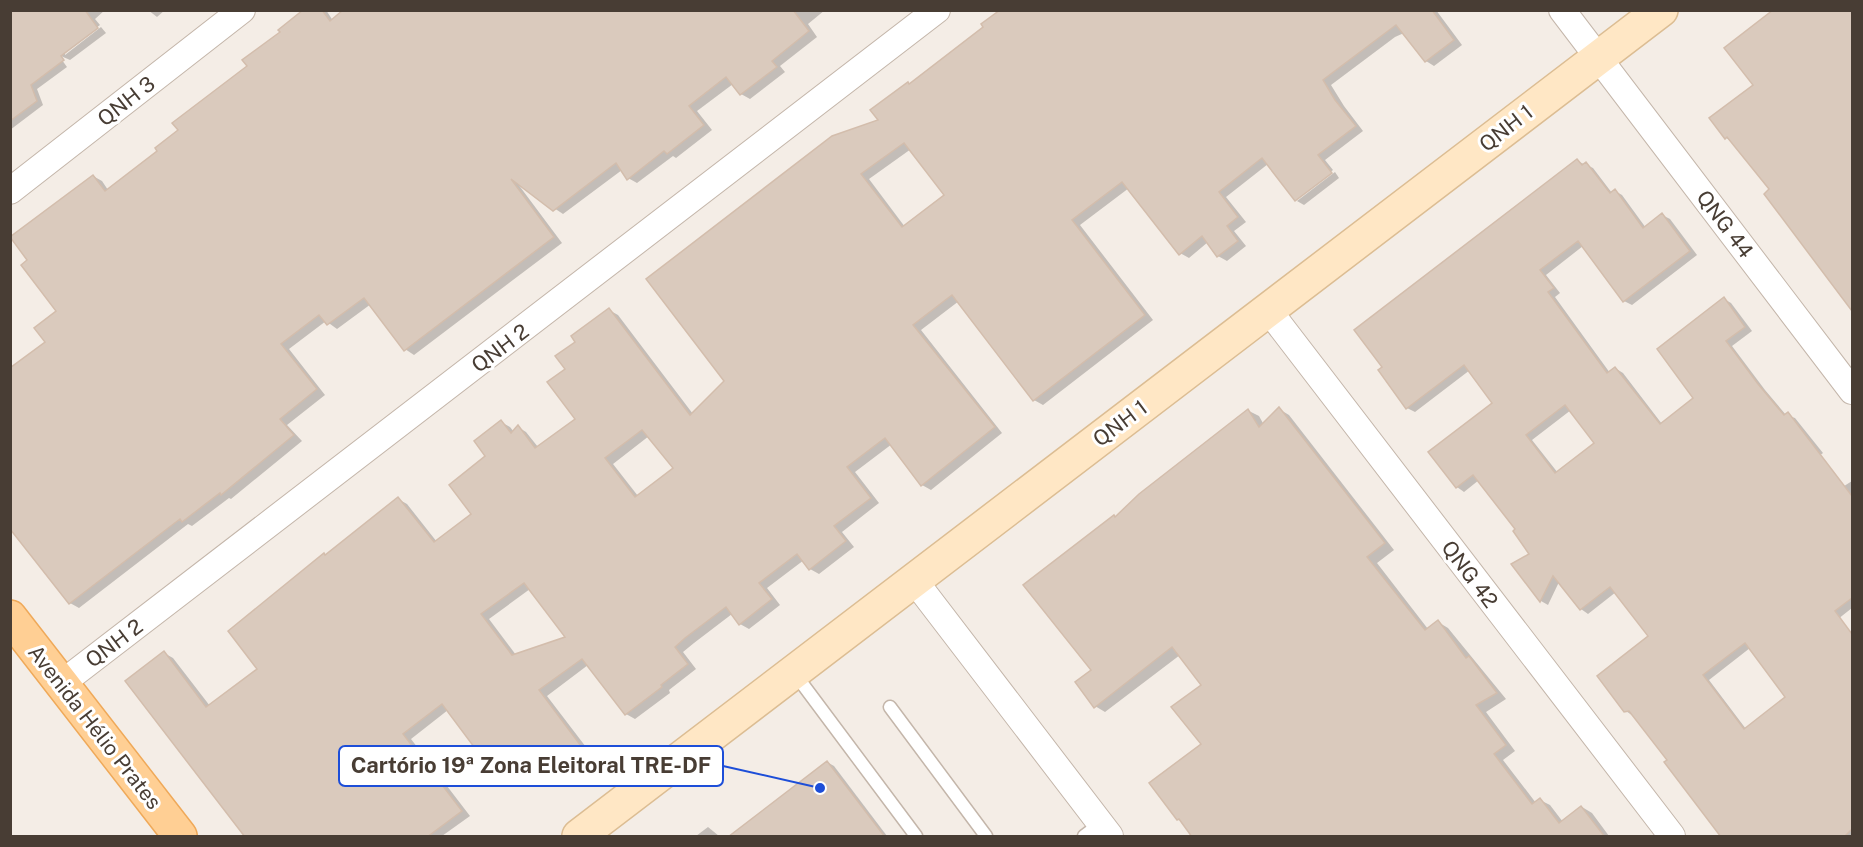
<svg xmlns="http://www.w3.org/2000/svg" width="1863" height="847" font-family="'Public Sans',sans-serif">
<style>
.shadow{fill:#0003;fill-rule:evenodd}
.building{fill:#dacabd;stroke:#d3bdac;stroke-width:1.5;fill-rule:evenodd}
.lines{fill:none;stroke-linecap:round;stroke-linejoin:round}
.lane-casing{stroke:#c4b6aa;stroke-width:15}
.street-casing{stroke:#c4b6aa;stroke-width:28}
.secondary-casing{stroke:#dcbd93;stroke-width:36}
.primary-casing{stroke:#efa959;stroke-width:36}
.lane{stroke:#fff;stroke-width:12}
.street{stroke:#fff;stroke-width:26}
.secondary{stroke:#ffe7c5;stroke-width:33}
.primary{stroke:#ffcf94;stroke-width:33}
.labels{text-anchor:middle;dominant-baseline:central;stroke-width:6;stroke-linejoin:round;paint-order:stroke}
.street-label{font-size:21px;fill:#483d34;stroke:#fff}
.leader{fill:none;stroke:#1d4ed8;stroke-width:2}
.callout-dot{fill:#1d4ed8;stroke:#fff;stroke-width:2}
.callout{fill:#fff;stroke:#1d4ed8;stroke-width:2}
.callout-label{font-size:22px;text-anchor:middle;font-weight:bold;fill:#483d34}
</style>
<rect width="100%" height="100%" fill="#f4ede6"/>
<g class="shadow">
<path d="M10,10H26L67,67L37,89L43,105L10,130Z"/>
<path d="M46,10H105L95,19L100,25L65,51V55L101,27L106,33L70,60L61,56Z"/>
<path d="M148,10H165L157,17Z"/>
<path d="M306,10H326L405,131L367,10H825L808,24L817,37L780,66L785,72L750,99L741,94L733,84L697,111L712,130L676,158L673,156L637,183L628,178L622,170L563,214L518,184L562,243L414,355L405,349L371,304L337,329L326,321L289,349L325,395L287,425L302,441L231,499L229,498L192,526L188,524L79,608L70,603L58,311L29,260L93,176L102,181L108,190L159,152Z"/>
<path d="M1038,10H1436L1462,45L1434,66L1426,61L1404,33L1395,37L1331,85L1344,106L1363,131L1325,160L1333,170L1297,197V200L1268,164L1226,197L1246,222L1234,231L1246,246L1227,261L1218,256L1208,242L1189,258L1180,253L1129,188L1080,225L1153,320L1043,405L1034,400L959,301L921,330L1002,433L931,490L922,485L892,444L855,472L879,503L842,532L854,547L819,574L810,569L804,560L767,588L780,605L749,629L740,624L732,614L694,643L683,652L696,669L669,690L670,693L635,719L626,714L588,665L547,696L589,751L558,774L549,769L542,759L508,783L499,778L448,710L411,739L470,816L442,836H247L164,653L173,658L210,706L259,669L326,556L398,499L407,504L437,542L473,514L488,456L501,422L510,427L514,432L518,427L526,432L538,447L578,420L567,370L577,342L609,310L618,315L693,414L726,381L880,121L908,83L910,85ZM911,149L946,195L905,227L869,179ZM649,436L675,468L638,496L613,464ZM530,589L567,638L516,655L489,619Z"/>
<path d="M1774,10H1852V306L1771,190L1732,141L1726,138L1755,85Z"/>
<path d="M1577,161L1593,168L1612,193L1615,191L1622,195L1646,228L1662,215L1670,219L1697,255L1632,305L1624,301L1583,246L1546,275L1560,293L1555,297L1610,373L1615,368L1623,373L1662,424L1695,398L1724,299L1731,303L1752,331L1732,346L1765,390L1786,415L1795,418L1823,453L1710,540L1725,562L1852,481V608L1772,671L1750,648L1709,680L1746,729L1797,700L1852,658V836H1732L1633,716L1626,711L1650,637L1616,592L1588,614L1581,609L1559,582L1548,605L1541,601L1513,565L1531,554L1517,530L1479,480L1464,492L1457,487L1494,403L1470,370L1415,412L1407,408ZM1571,410L1596,444L1558,473L1532,440Z"/>
<path d="M1335,172L1339,178L1304,205L1297,201Z"/>
<path d="M1279,409L1289,415L1394,550L1377,563L1428,629L1438,622L1448,628L1506,699L1486,712L1515,751L1503,760L1536,803L1540,800L1550,805L1563,822L1582,807L1592,813L1609,836H1193L1203,744V686L1180,655L1105,712L1095,706L1094,670L1116,518L1249,411L1259,416L1264,425Z"/>
<path d="M827,762L834,766L887,836H730Z"/>
<path d="M708,827L719,836H696Z"/>
</g>
<g class="building">
<path d="M10,10H85L98,28L61,56L64,60L31,85L37,101L10,121Z"/>
<path d="M303,10H322L330,21L343,10H793L809,31L772,61L777,67L740,95L726,77L689,106L704,125L667,154L664,151L627,180L616,163L553,211L511,179L554,237L404,351L364,298L327,325L319,315L281,344L317,389L280,419L294,435L221,495L220,493L182,522L180,519L69,604L10,529V368L45,342L34,328L56,311L21,265L27,260L10,237L93,175L105,191L157,151L155,148L178,130L172,123L247,66L242,60L280,32L278,30Z"/>
<path d="M1000,10H1432L1454,40L1425,62L1396,25L1323,80L1335,100L1356,126L1318,155L1332,173L1295,201L1262,158L1219,192L1238,217L1227,226L1238,241L1217,257L1202,236L1179,255L1122,182L1072,220L1145,315L1033,401L952,295L913,325L995,427L921,486L885,438L847,467L871,498L834,526L846,541L809,570L797,554L759,583L772,599L739,625L726,607L685,638L675,647L688,664L661,685L662,687L625,715L582,659L539,690L581,746L548,771L535,753L498,779L442,704L403,734L462,811L427,837H245L125,681L164,651L206,707L257,669L228,631L324,553L325,555L398,497L434,542L471,514L449,485L485,456L474,441L501,420L511,433L518,425L535,448L575,419L547,382L565,369L555,356L575,342L571,336L609,308L690,415L724,381L646,279L832,136L878,120L870,110L908,82L909,84L983,27L981,24ZM904,143L944,195L902,227L861,174ZM642,430L673,468L635,497L605,458ZM524,583L565,637L512,655L481,614Z"/>
<path d="M1773,10H1852V311L1764,194L1769,189L1727,137L1725,139L1709,118L1753,85L1724,48Z"/>
<path d="M1577,159L1582,165L1586,162L1610,193L1615,189L1643,228L1662,213L1690,251L1623,302L1578,241L1540,270L1554,288L1548,292L1607,373L1615,367L1660,424L1693,398L1657,349L1724,297L1745,327L1726,341L1758,384L1784,415L1788,412L1852,496V598L1835,611L1852,634V829L1844,837H1721L1664,762L1667,760L1629,711L1624,712L1597,676L1648,636L1610,587L1580,610L1553,576L1540,602L1511,564L1529,554L1513,531L1515,529L1473,475L1456,488L1428,452L1492,403L1464,365L1406,409L1378,370L1382,367L1354,330ZM1565,405L1594,443L1555,473L1526,435ZM1745,643L1785,697L1744,729L1703,675Z"/>
<path d="M1279,407L1385,543L1367,557L1425,630L1438,620L1466,658L1469,656L1497,693L1476,705L1506,745L1494,754L1532,804L1540,798L1559,823L1581,806L1605,837H1192L1179,819L1177,820L1149,783L1201,744L1171,707L1201,685L1172,647L1094,708L1075,682L1091,670L1023,585L1114,515L1115,517L1139,494L1248,409L1259,427Z"/>
<path d="M827,761L885,837H728Z"/>
</g>
<g class="lines">
<defs>
<g id="lane">
<path d="M795,674L916,836"/>
<path d="M890,707L986,836"/>
<path d="M1084,836L1100,824"/>
</g>
<g id="street">
<path d="M1562,10L1852,391"/>
<path d="M10,191L242,10"/>
<path d="M1269,311L1672,836"/>
<path d="M914,580L1110,836"/>
<path d="M62,683L937,10"/>
</g>
<path id="secondary" d="M579,836L1661,10"/>
<path id="primary" d="M10,617L180,836"/>
</defs>
<use href="#lane" class="lane-casing"/>
<use href="#street" class="street-casing"/>
<use href="#secondary" class="secondary-casing"/>
<use href="#primary" class="primary-casing"/>
<use href="#lane" class="lane"/>
<use href="#street" class="street"/>
<use href="#secondary" class="secondary"/>
<use href="#primary" class="primary"/>
</g>
<g class="labels">
<g class="street-label">
<text transform="translate(126 101) rotate(-38)">QNH 3</text>
<text transform="translate(1506 128) rotate(-38)">QNH 1</text>
<text transform="translate(1725 224) rotate(53)">QNG 44</text>
<text transform="translate(500 348) rotate(-37)">QNH 2</text>
<text transform="translate(1120 423) rotate(-37)">QNH 1</text>
<text transform="translate(1470 574) rotate(53)">QNG 42</text>
<text transform="translate(114 643) rotate(-37)">QNH 2</text>
<text transform="translate(95 727) rotate(52)">Avenida Hélio Prates</text>
</g>
</g>
<path class="leader" d="M820 788L723 766"/>
<circle class="callout-dot" cx="820" cy="788" r="6"/>
<rect class="callout" x="339" y="746" width="384" height="40" rx="6"/>
<g class="callout-label">
<text x="531" y="773">Cartório 19ª Zona Eleitoral TRE-DF</text>
</g>
<rect width="1863" height="847" fill="none" stroke="#483d34" stroke-width="24"/>
</svg>
